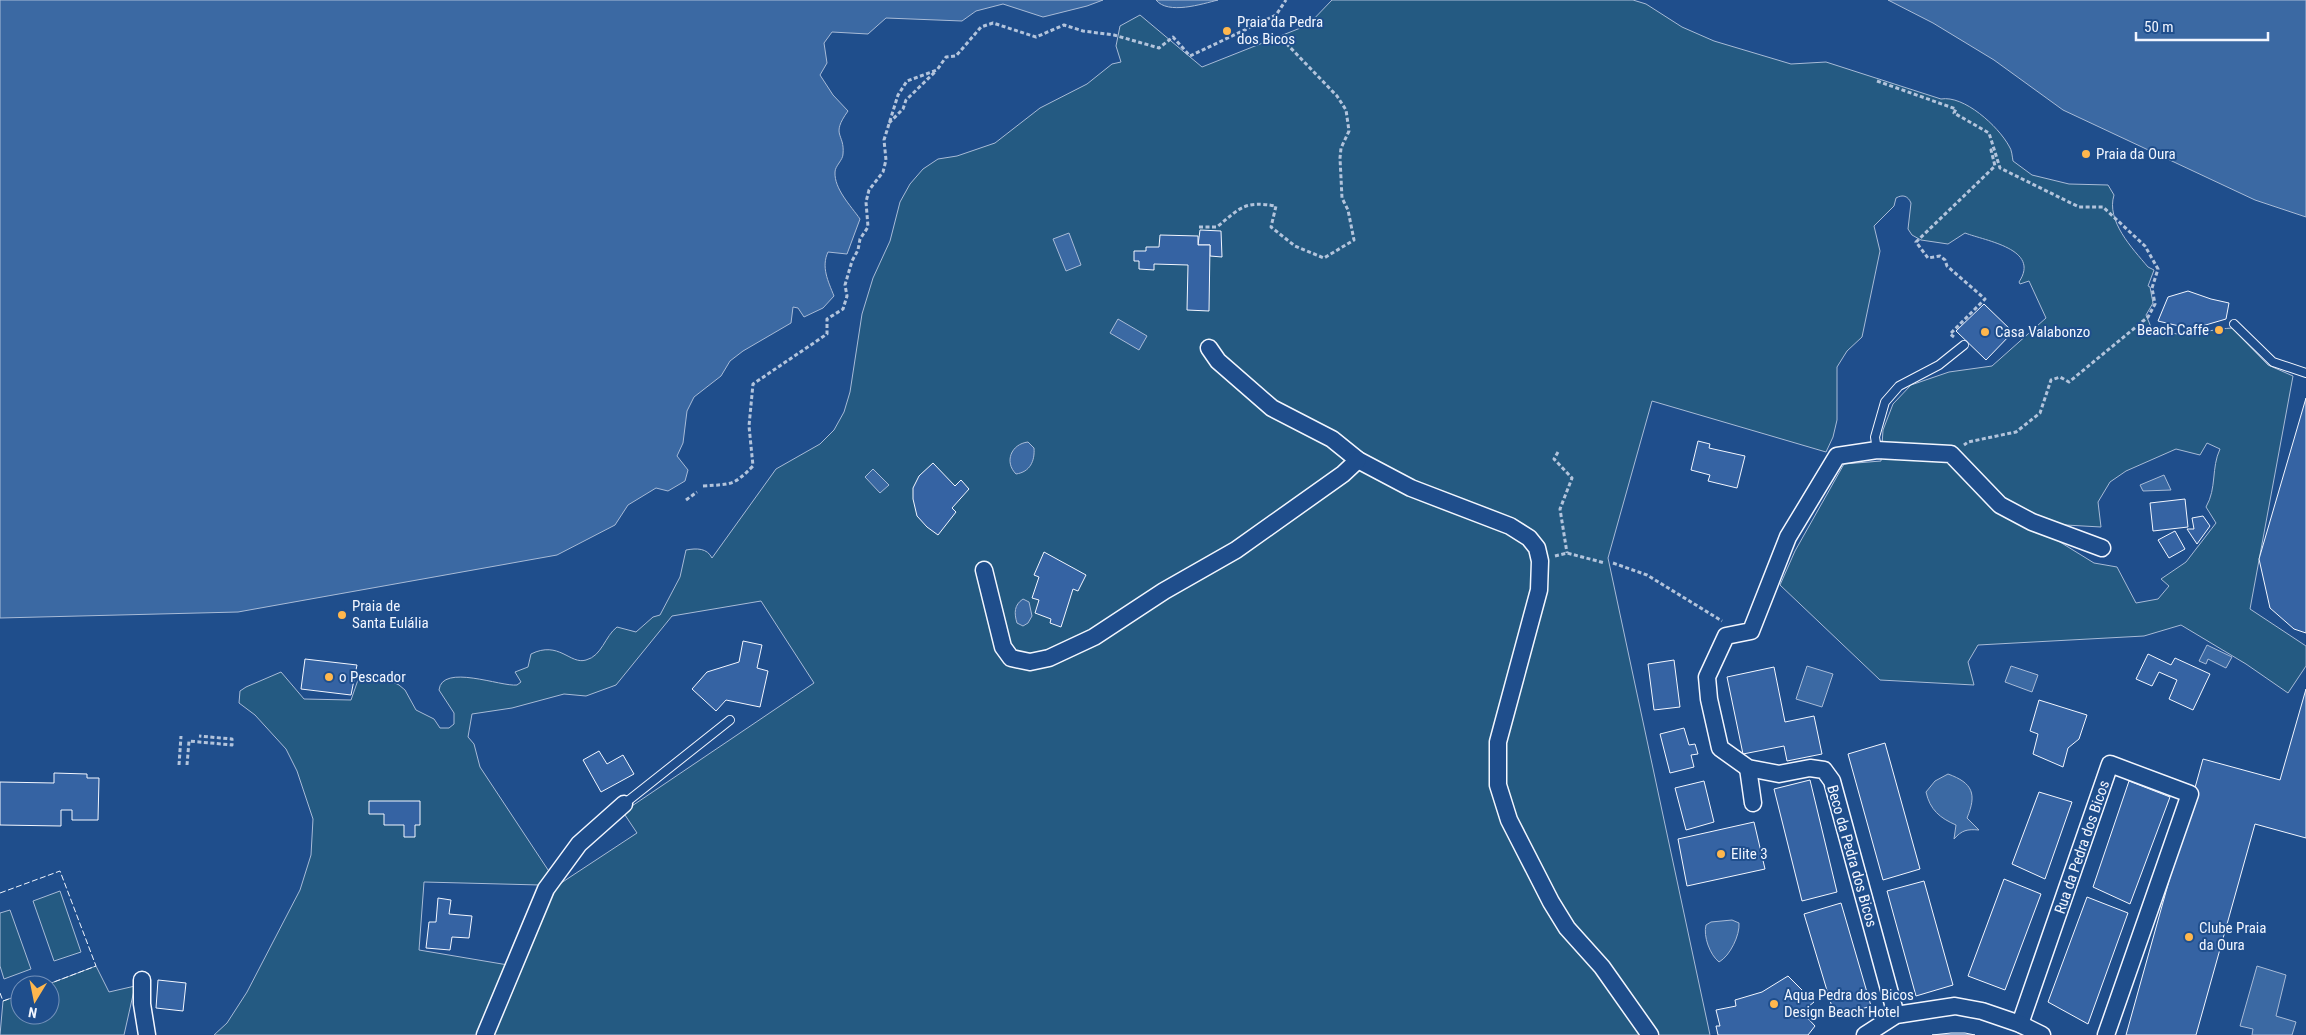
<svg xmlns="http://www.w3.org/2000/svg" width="2306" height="1035" font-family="'Roboto Condensed',sans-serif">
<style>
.green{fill:#245a82;stroke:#a8bbd7;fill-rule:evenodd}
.water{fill:#3b69a3;stroke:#a8bbd7}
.building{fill:#3563a3;stroke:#f2f6ff}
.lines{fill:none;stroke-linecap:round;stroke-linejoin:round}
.service-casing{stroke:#f2f6ff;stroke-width:10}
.minor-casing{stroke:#f2f6ff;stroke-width:19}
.path{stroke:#b3c4dc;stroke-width:3;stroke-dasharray:4 2.5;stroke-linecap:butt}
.service{stroke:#1f4e8c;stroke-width:8}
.minor{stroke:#1f4e8c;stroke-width:16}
.fence{stroke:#f2f6ff;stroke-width:1;stroke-dasharray:6 2.5;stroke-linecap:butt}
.poi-dot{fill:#ffb74d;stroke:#1f4e8c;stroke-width:2}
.labels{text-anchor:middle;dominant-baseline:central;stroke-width:4;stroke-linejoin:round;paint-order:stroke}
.poi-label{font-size:15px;fill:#f2f6ff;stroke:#1f4e8c;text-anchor:start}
.street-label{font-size:15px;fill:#f2f6ff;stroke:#1f4e8c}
</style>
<rect width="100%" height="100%" fill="#1f4e8c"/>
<g class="green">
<path d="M1332,0H1633L1646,4L1682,27L1714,41L1791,64L1826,62L1941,99C1964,95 1998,126 2009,146C2012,150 2012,156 2013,161L2032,175L2069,184L2108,185L2114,195C2106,221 2132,248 2148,267L2154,270L2148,286L2150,287L2153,303L2146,315L2151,327C2182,341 2201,330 2232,328L2268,365L2293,376L2250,609L2306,646V666L2288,693L2246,664L2181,625L2144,636L1978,645L1968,662L1974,685L1880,680L1780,585L1795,551L1844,464L1881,461L1883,430L1893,404L1911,385L1949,372L1992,366L2046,318L2029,281L2020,284L2019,282C2041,249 1986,241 1965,233L1948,244L1921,240L1912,235L1908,229L1911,203C1908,196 1903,194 1896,198L1894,206L1874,226L1880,251L1862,337L1847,351L1837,367V420L1833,437L1826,452L1652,401L1608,558L1710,1035H214L227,1023L247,992L300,890L311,855L313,819L297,771L286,749L255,715L239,703L240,691L246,687L281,672L304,699L351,700L359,677L370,674L379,675L399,685L405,690L416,710L434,719L440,728H449L454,724V713L439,690C442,663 501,687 517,685L521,682L515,672L528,667L531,654C559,640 570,665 586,660C602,656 605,636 617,627L636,632L653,617L660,615L680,577L686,550C697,548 707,548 712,558L776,469L820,444L834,430L844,412L850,392L862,314L873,278L890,241L900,202L910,184L923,169L938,159L957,156L995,143L1040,108L1087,84L1112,64L1121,62L1116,46L1120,26L1140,15L1202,67L1308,25ZM2207,443L2220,449C2211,468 2217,488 2206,507L2216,523L2186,562L2161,579L2169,586L2158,599L2136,603L2117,567L2094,563L2047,534L2048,524L2101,527L2098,502L2110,482L2126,471L2176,449L2200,455ZM761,601L814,683L623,812L637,833L558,885L480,767L474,744L468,737L472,714L512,708L564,694L586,696L616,685L672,616ZM424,882L540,885L508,965L419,950Z"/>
<path d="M60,891L81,952L54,961L33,901Z"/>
<path d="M10,910L31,969L4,979L0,966V913Z"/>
<path d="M96,966L109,992L135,986L124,1035H0L3,1001L20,995V1015H50V985H46Z"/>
</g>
<g class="water">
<path d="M0,0H1103L1087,6L1043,17L1003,4L976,11L962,21L886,18L868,34L832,32L824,43L827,63L820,75L833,95L848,111C830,136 845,133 843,154C843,160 835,166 835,172C834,189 851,206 860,219L847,254L828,252C821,267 828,281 834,296L823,308L804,317L798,308L793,307L791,323L743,351L730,361L721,376L694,397L687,411L683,443L677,456L688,470L685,481L668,491L656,488L628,505L615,525L557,555L238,612L0,618Z"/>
<path d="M1156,0H1218C1202,4 1168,15 1156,0Z"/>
<path d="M1888,0H2306V217L2255,200L2063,110L1994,60L1933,23Z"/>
<path d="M1069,233L1081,265L1066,271L1053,239Z"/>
<path d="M1118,319L1147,336L1139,350L1110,333Z"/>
<path d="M1028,442L1034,448C1035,461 1030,472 1016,474C1004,462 1011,444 1028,442Z"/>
<path d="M873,469L889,485L880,493L865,477Z"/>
<path d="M2164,475L2171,490L2143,491L2140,485Z"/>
<path d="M1023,599L1029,602L1032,616L1028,623L1023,626L1017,623C1014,613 1014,605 1023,599Z"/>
<path d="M2207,645L2232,657L2226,668L2208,659L2206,664L2199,661Z"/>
<path d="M1807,666L1833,674L1822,707L1796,699Z"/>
<path d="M2011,666L2038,675L2032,692L2005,682Z"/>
<path d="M1948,774C1973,783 1977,794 1967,818L1979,830C1967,829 1962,830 1954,839L1956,825C1940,818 1930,810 1926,792L1935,781Z"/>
<path d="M1732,920L1739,923C1740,935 1730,956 1719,962C1710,955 1703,936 1706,925L1711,922Z"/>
<path d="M2257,966L2286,975L2276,1016L2296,1022L2292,1035H2252L2253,1029L2240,1026Z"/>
</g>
<g class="building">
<path d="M1200,230L1221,231L1222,257L1210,256V245H1198Z"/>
<path d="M1160,235L1198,236V245H1210L1209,311L1187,310L1188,265L1154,264V270L1139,269V261H1134V251H1146V247H1159Z"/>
<path d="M2188,291L2211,299L2229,303L2226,319L2192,329L2158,321L2168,297Z"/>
<path d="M1984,304L2013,332L1986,360L1956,331Z"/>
<path d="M2306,398V633L2294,629L2270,608L2259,559Z"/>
<path d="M1698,441L1710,444L1709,448L1745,456L1737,488L1708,481L1710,475L1691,470Z"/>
<path d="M933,463L955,486L961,480L969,489L952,508L956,512L938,535L927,527L917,516L913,499V488L919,476Z"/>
<path d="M2185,499L2188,527L2153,531L2150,503Z"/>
<path d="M2203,516L2210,526L2197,544L2187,529H2194L2192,518Z"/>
<path d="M2175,531L2185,549L2169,558L2158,540Z"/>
<path d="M1044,552L1086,575L1078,591L1073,589L1061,627L1050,623L1051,619L1035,613L1039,600L1032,598L1039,577L1034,575Z"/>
<path d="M743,641L762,645L757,668L768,671L760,707L726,700L716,711L692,689L707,672L739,662Z"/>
<path d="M2148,654L2171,665L2175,658L2210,674L2193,710L2169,699L2177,680L2159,672L2152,686L2136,679Z"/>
<path d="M305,659L357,665L351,695L301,689Z"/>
<path d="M1674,660L1680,707L1654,710L1648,664Z"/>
<path d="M1774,667L1785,722L1814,716L1822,754L1787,761L1784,746L1743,754L1727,677Z"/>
<path d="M2306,689V838L2255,824L2196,1035H2126L2203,759L2280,780Z"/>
<path d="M2039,700L2087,715L2079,739L2068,748L2063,767L2033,754L2038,734L2030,731Z"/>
<path d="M1684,728L1689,745L1695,744L1698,754L1691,755L1694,767L1670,773L1660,734Z"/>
<path d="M1885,743L1920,869L1883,880L1848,754Z"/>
<path d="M599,751L607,764L623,755L634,774L601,792L583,760Z"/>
<path d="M54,773L87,774V778H99L98,820H72V810H61V826L0,825V782L54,783Z"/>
<path d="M1810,780L1837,892L1802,901L1774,789Z"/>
<path d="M1704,781L1714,822L1686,830L1675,788Z"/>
<path d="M2129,781L2170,797L2130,904L2093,887Z"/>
<path d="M2039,792L2072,802L2045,879L2012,864Z"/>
<path d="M369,801H420V825H415V837H404V825H384V814H369Z"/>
<path d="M1754,822L1765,869L1687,886L1678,839Z"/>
<path d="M2004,879L2041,894L2005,990L1968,976Z"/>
<path d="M1924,881L1953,985L1916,996L1887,891Z"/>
<path d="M2087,897L2128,913L2088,1024L2048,1002Z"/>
<path d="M438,898L451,900L449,914L472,916L469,938L452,937L450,950L426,948L429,922H436Z"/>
<path d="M1841,903L1871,1006L1835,1017L1804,914Z"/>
<path d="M1788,976L1814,1002L1802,1012L1815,1026L1808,1035H1718L1716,1026H1720L1716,1010L1736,1006L1735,1000L1762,992Z"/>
<path d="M158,980L186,983L183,1011L156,1008Z"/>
<path d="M1951,1033H1965L1975,1035H1932Z"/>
</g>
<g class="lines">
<defs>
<g id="service">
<path d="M2234,324L2273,362L2306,373"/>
<path d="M1877,450L1875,437L1885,402L1899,386L1939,365L1964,345"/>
<path d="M624,804L730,720"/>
</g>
<g id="minor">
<path d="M1209,348L1218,361L1272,408L1332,439L1358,460L1411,488L1510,526L1529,538L1537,548L1540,561L1539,590L1498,742V785L1509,820L1551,902L1567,928L1602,967L1650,1035"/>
<path d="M984,570L1003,647L1011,658L1030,662L1049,658L1094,637L1164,591L1236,550L1343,474L1358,460"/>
<path d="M1748,768L1753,803"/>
<path d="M142,980V1004L147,1035"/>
<path d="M1896,1015L1832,781L1824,770L1810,768L1779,774L1748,768L1720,748L1709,699L1707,677L1726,636L1751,631L1788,537L1837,456L1877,450L1951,454L2000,505L2032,522L2102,548"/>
<path d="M2020,1024L2110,764L2190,794L2106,1035"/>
<path d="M485,1035L546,889L579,844L624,804"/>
<path d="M1865,1035L1896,1015L1955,1006L1982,1011L2020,1024L2042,1035"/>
</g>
</defs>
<use href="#service" class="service-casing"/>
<use href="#minor" class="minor-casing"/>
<g class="path">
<path d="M1877,81L1956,109L1954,113L1989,133L2000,168L2079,207H2103L2145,246L2158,269L2152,288L2155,304L2148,317L2069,382L2060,377L2051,380L2040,413L2016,432L1968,442L1964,445"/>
<path d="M889,123L903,109L906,100L936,71"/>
<path d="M1199,227H1217C1241,207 1244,201 1276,206L1271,227L1295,246L1324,258L1354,240L1348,210L1342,198L1340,158L1341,148L1349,131L1346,110L1337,96L1282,39"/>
<path d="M1954,337L1950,334L1985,299L1947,266L1945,260L1940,256L1928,258L1916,242L1995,166L1991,150L1994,149"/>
<path d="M1558,452L1554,459L1572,478L1560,509L1567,553"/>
<path d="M703,486C732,484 733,486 753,466L749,426L753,384L827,334V319L843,309L847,296L845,285L852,261L858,250L860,239L868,227L866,202L869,190L883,172L886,160L884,140L898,95L907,81L937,70L946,57L956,56L981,27L993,23L1036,37L1064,25L1083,31L1114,35L1159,48L1173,37L1190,56L1276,15L1286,0"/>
<path d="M686,500L697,492"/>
<path d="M1555,556L1567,553L1605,563"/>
<path d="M1613,563L1647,575L1722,621"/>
<path d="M179,765L181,736"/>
<path d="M187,765L189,741L232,745V739L199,736"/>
</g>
<use href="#service" class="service"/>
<use href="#minor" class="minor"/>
<g class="fence">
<path d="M0,893L60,871L96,966L46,985"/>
<path d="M0,993L3,1001L20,995"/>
</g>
</g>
<g class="poi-dot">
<circle cx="1227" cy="31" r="5"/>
<circle cx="2086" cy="154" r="5"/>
<circle cx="2219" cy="330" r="5"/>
<circle cx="1985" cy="332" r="5"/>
<circle cx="342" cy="615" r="5"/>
<circle cx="329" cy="677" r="5"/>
<circle cx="1721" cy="854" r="5"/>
<circle cx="2189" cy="937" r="5"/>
<circle cx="1774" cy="1004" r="5"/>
</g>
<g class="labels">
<g class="poi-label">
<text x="1237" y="22">Praia da Pedra<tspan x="1237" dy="17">dos Bicos</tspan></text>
<text x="2096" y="154">Praia da Oura</text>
<text x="2209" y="330" text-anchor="end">Beach Caffe</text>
<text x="1995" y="332">Casa Valabonzo</text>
<text x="352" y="606">Praia de<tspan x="352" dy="17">Santa Eulália</tspan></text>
<text x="339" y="677">o Pescador</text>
<text x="1731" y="854">Elite 3</text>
<text x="2199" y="928">Clube Praia<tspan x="2199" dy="17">da Oura</tspan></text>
<text x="1784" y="995">Aqua Pedra dos Bicos<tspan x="1784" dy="17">Design Beach Hotel</tspan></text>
</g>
<g class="street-label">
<text transform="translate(2082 847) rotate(-71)">Rua da Pedra dos Bicos</text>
<text transform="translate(1852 856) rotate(74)">Beco da Pedra dos Bicos</text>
</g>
</g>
<g transform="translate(35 1000) rotate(190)"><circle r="24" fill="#1f4e8c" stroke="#7391ba"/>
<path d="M0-4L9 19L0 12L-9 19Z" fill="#ffb74d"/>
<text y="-8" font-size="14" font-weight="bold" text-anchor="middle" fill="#f2f6ff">N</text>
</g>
<path d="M2136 32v8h132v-8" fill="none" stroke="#f2f6ff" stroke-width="2.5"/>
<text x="2144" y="32" font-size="15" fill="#f2f6ff" stroke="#1f4e8c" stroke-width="4" paint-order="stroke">50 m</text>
</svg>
